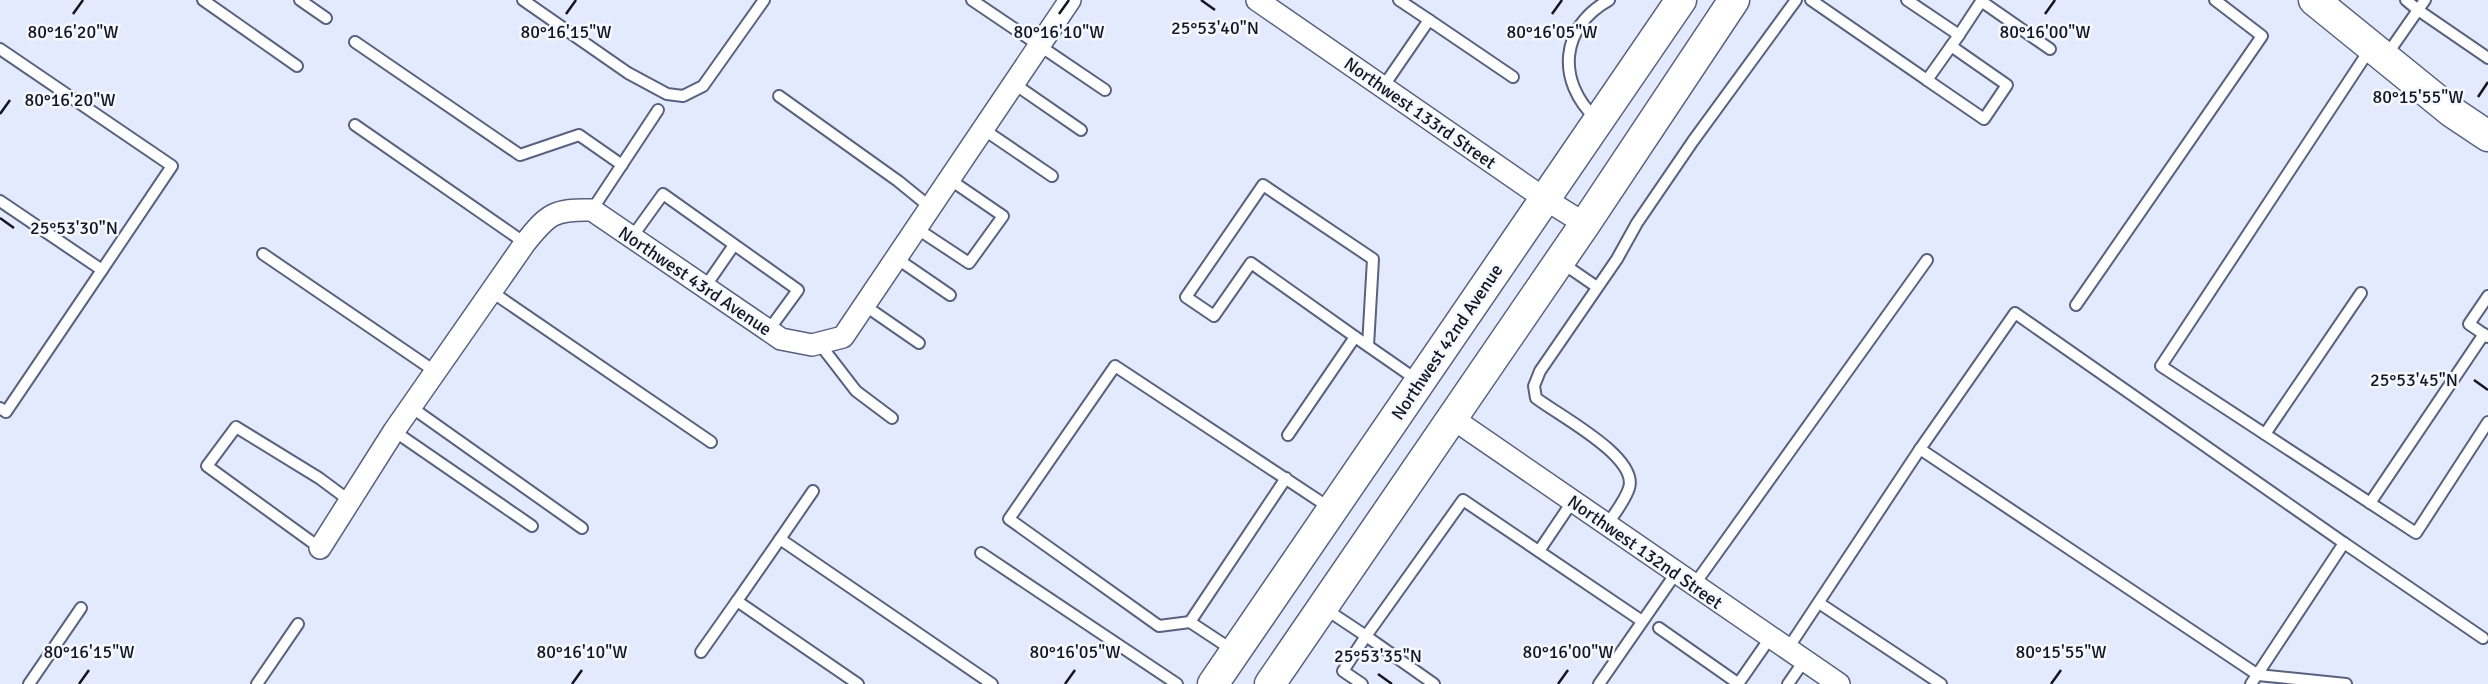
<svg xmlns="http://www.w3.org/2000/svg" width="2488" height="684" font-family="Signika,sans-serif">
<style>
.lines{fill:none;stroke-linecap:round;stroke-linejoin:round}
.lane-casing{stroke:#58627e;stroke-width:14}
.street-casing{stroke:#58627e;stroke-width:24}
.secondary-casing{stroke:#58627e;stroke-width:33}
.lane{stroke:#fff;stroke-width:10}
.street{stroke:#fff;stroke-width:21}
.secondary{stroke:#fff;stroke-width:30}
.ticks{fill:none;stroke:#121621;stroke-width:2.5}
.labels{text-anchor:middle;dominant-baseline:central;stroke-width:5;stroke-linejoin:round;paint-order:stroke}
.street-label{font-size:18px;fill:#121621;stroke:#f5f8fe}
.ticks-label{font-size:18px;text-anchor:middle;fill:#121621;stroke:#f5f8fe;stroke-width:5;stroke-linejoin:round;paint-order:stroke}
</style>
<rect width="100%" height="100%" fill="#e3eafe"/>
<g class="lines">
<defs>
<g id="lane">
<path d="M203,0L297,66"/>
<path d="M300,0L326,18"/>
<path d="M523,0L628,73L667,94L683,96L703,86L764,0"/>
<path d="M972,0L1105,90"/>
<path d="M1399,0L1429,20"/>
<path d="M1811,0L1927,80L1959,35"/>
<path d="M1907,0L1959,35L1982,0"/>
<path d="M2406,0L2418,10L2425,0"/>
<path d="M1981,1L2050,49"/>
<path d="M355,42L520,155L579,135L622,165"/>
<path d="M0,49L172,166L102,270L0,201"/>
<path d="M2370,49L2161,366L2416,533L2488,422"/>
<path d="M2386,56L2418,10L2488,58"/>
<path d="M1927,80L1984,119L2007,85L1951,46"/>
<path d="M1013,83L1081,130"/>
<path d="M1383,87L1429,20L1513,77"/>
<path d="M779,96L898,181L930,207"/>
<path d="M1596,119C1556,81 1560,27 1609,0"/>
<path d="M355,125L525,243"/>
<path d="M983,129L1052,176"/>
<path d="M592,210L658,110"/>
<path d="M916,228L969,263L1003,216L949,179"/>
<path d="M632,237L663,194L798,290L768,331"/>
<path d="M263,254L436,372"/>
<path d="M896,258L950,295"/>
<path d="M1562,263L1597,287"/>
<path d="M705,287L734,245"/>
<path d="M492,292L711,442"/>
<path d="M2488,296L2469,324L2488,337"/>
<path d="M864,305L919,343"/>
<path d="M2076,305L2262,36L2215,0"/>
<path d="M819,343L856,391L892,418"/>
<path d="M1368,346L1251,263L1214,316L1186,297L1263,185L1373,259L1368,346L1417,380"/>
<path d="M411,407L582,528"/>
<path d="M0,408L6,412L102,270"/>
<path d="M394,431L532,526"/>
<path d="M2265,434L2361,293"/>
<path d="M1288,435L1355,337"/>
<path d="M1920,449L2258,675L2346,684"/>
<path d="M2370,503L2484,334"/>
<path d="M1607,525C1614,514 1625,501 1629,488C1639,457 1558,415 1536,398L1534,386L1540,371L1617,259L1637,223L1693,141L1796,0"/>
<path d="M780,539L813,491"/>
<path d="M2344,543L2483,638"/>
<path d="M320,548L207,466L236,427L319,478L350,501"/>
<path d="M1539,551L1572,502"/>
<path d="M981,553L1177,684"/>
<path d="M1694,585L1927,260"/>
<path d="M1819,603L1941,684"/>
<path d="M1324,608L1366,636L1343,671L1362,684"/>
<path d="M1190,622L1286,478"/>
<path d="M1659,628L1739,684"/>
<path d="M1787,650L1920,449L2015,313L2344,543L2251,684"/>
<path d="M1234,651L1190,622L1159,626L1009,519L1115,366L1330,508"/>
<path d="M701,652L737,601"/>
<path d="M29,684L81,608"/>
<path d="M257,684L298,624"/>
<path d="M858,684L737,601L780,539L992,684"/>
<path d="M1434,684L1366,636L1463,500L1642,621"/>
<path d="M1599,684L1676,573"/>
<path d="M1738,684L1770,638"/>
<path d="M1788,684L1804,661"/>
</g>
<g id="street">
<path d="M1257,0L1545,199L1585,224"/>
<path d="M1452,418L1839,684"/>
<path d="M320,548L394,431L525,243C548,214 554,209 592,210L781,339L812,345L843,337L1070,0"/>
</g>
<g id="secondary">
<path d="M2314,0L2452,112L2488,136"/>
<path d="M1213,684L1681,0"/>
<path d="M1270,684L1585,224L1734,0"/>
</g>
</defs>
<use href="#lane" class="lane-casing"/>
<use href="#street" class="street-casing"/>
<use href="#secondary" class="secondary-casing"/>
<use href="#lane" class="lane"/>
<use href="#street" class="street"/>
<use href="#secondary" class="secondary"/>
</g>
<path class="ticks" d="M1201,0L1215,10M73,14L83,0M566,14L576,0M1059,14L1069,0M1552,14L1562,0M2045,14L2055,0M2478,97L2488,82M0,114L10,100M0,218L14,228M2474,380L2488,390M1378,674L1392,684M79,684L89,670M572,684L582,670M1065,684L1075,670M1558,684L1568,670M2051,684L2061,670"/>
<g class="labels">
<g class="street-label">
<text transform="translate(1420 113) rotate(35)">Northwest 133rd Street</text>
<text transform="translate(695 281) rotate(34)">Northwest 43rd Avenue</text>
<text transform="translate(1447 342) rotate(-56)">Northwest 42nd Avenue</text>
<text transform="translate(1645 552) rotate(35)">Northwest 132nd Street</text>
</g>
</g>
<g class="ticks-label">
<text x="1215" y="34">25°53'40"N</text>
<text x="566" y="38">80°16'15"W</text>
<text x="1059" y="38">80°16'10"W</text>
<text x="1552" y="38">80°16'05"W</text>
<text x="2045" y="38">80°16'00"W</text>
<text x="73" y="38">80°16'20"W</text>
<text x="2418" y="103">80°15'55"W</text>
<text x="70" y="106">80°16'20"W</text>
<text x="74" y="234">25°53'30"N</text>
<text x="2414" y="386">25°53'45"N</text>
<text x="89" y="658">80°16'15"W</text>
<text x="582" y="658">80°16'10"W</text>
<text x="1075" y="658">80°16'05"W</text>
<text x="1568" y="658">80°16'00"W</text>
<text x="2061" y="658">80°15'55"W</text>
<text x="1378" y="662">25°53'35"N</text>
</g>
</svg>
